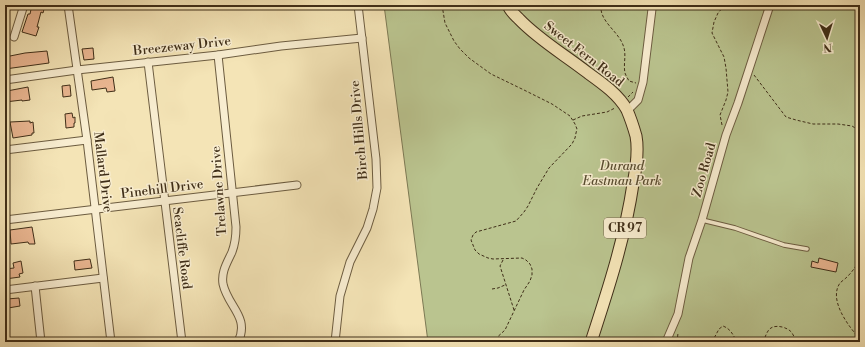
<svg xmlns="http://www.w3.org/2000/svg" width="865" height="347" font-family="'Libre Bodoni',serif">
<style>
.green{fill:#bac48f;stroke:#7c7954}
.building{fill:#ebb792;stroke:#3f2e18}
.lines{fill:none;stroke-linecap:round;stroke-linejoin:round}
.lane-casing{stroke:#6c5c40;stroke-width:5.5}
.street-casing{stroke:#6c5c40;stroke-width:9}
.primary-casing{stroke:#3f2e18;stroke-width:13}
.path{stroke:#3f2e18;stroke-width:1;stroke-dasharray:3 2;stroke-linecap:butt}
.lane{stroke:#f8edd0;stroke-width:3.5}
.street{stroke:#f8edd0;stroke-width:7}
.primary{stroke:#f4e4b6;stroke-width:11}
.labels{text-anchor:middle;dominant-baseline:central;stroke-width:3;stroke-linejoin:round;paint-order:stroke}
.shield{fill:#f8edd0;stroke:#76674f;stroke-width:1}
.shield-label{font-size:12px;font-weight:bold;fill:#3f2e18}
.street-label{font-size:13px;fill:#3f2e18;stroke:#f8edd0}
.park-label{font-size:13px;font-style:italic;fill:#584c30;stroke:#f8edd0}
</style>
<rect width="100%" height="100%" fill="#f4e4b6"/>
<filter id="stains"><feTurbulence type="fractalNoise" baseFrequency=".005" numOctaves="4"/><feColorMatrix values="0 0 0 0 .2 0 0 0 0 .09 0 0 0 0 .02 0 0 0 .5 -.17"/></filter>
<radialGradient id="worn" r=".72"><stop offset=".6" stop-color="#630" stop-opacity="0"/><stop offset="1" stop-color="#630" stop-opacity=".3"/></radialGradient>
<path class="green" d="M384,5H860V342H428Z"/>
<g class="building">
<path d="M32,5H45L43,13L41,12L37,27H39L36,36L22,32L28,14H30Z"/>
<path d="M93,48L94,59L84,60L82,49Z"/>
<path d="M47,51L49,63L5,69V57L25,53Z"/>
<path d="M113,77L115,91L107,92L106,88L92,90L91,81Z"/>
<path d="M70,85L71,96L63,97L62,86Z"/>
<path d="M28,87L30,100L22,101V100L5,102V95H7V91Z"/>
<path d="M72,113L73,118L75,117V123H74V127L66,128L65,114Z"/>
<path d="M30,121V123L33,122L34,133H32V135L13,138L10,122Z"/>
<path d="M32,227L35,244H29L28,242L11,244L10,230Z"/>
<path d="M819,258L838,263L836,272L811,267L812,261L818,263Z"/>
<path d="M90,259L92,268L75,270L74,261Z"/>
<path d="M21,261L23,273L19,274L20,277L5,279V269L14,268L13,263Z"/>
<path d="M19,298L20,306L8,308L7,299Z"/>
</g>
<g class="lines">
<defs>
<path id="lane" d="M702,220L735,228L784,245L807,249"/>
<g id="street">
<path d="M68,5L87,140L111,342"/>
<path d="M14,37L24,5"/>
<path d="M218,55L236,227C236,236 235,244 232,252C227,263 221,272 223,284C228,307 250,317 238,342"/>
<path d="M148,62L182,342"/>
<path d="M5,80L77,70L218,55L281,46L362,38"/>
<path d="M627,111L638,100L643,82L652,9L654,5"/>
<path d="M5,150L87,140"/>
<path d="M5,220L297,185"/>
<path d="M35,286L41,342"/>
<path d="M5,290L103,278"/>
<path d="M335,342L340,296L350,262L367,228L373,209L377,188L376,159L358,5"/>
<path d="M666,342L678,314L689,258L702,220L726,135L738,103L770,5"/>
</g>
<path id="primary" d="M508,5C510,11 515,15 519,19C539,40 565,55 588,73C602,83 619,95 627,110C630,117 634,129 636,136C639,152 636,169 633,184C625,238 608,290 591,342"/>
</defs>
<use href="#lane" class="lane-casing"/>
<use href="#street" class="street-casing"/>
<use href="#primary" class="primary-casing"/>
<g class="path">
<path d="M442,5L445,23L454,41L460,49L469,58L491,74L524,90L552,104L570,116L575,124L577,129L576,133L575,138L572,144L549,168L537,188L528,206L524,212L516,221L476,232L473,235L471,240L475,250L479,254L488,258L493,259L522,258L526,260L530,264L532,269V275L530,281L524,290L505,330L492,342"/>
<path d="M601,5C599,21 618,31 623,45C627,54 623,64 625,73C626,76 628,79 629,81L636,83"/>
<path d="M754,75L786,117L796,120L813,124H838L852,126L860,131"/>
<path d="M628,97L633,92"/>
<path d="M573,120L582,116L607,112L615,108"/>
<path d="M722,125L720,115L726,100L728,92L726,68L724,57L712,33L714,22L718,13L725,5"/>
<path d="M860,256C858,264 853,271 847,277C845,279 842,281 840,283C828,300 849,327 860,339"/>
<path d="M503,260L500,266L514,310"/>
<path d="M492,289L498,288L505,285"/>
<path d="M677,342L678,333"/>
<path d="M712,342L719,329L723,326C731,329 733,335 737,342"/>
<path d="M763,342C765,338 767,330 771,328C777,324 789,328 792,333C794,336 795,339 797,342"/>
<path d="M807,342C819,337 826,338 838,342"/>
</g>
<use href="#lane" class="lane"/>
<use href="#street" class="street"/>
<use href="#primary" class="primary"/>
</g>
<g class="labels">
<rect class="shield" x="604" y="218" width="42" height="20" rx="3"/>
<g class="shield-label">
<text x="625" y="228">CR 97</text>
</g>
<g class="street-label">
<text transform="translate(182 46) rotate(-6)">Breezeway Drive</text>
<text transform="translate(584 54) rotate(38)">Sweet Fern Road</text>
<text transform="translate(359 130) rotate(-95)">Birch Hills Drive</text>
<text transform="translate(704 170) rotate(-74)">Zoo Road</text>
<text transform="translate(103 172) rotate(83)">Mallard Drive</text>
<text transform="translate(162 189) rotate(-7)">Pinehill Drive</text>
<text transform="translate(219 191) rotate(-94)">Trelawne Drive</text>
<text transform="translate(182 248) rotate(83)">Seacliffe Road</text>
</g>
<g class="park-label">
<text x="622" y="166">Durand<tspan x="622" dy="15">Eastman Park</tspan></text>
</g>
</g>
<rect width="865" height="347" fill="none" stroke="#f4e4b6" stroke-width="20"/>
<rect x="6" y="6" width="853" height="335" fill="none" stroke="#3f2e18" stroke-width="2"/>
<rect x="10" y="10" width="845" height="327" fill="none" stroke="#3f2e18"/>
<g transform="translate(827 38) rotate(176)" stroke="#f8edd0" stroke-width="3" paint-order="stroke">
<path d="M0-3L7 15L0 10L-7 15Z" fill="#3f2e18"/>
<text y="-6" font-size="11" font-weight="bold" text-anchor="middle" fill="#3f2e18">N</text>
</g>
<rect width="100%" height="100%" filter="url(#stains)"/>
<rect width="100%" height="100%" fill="url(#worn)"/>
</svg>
